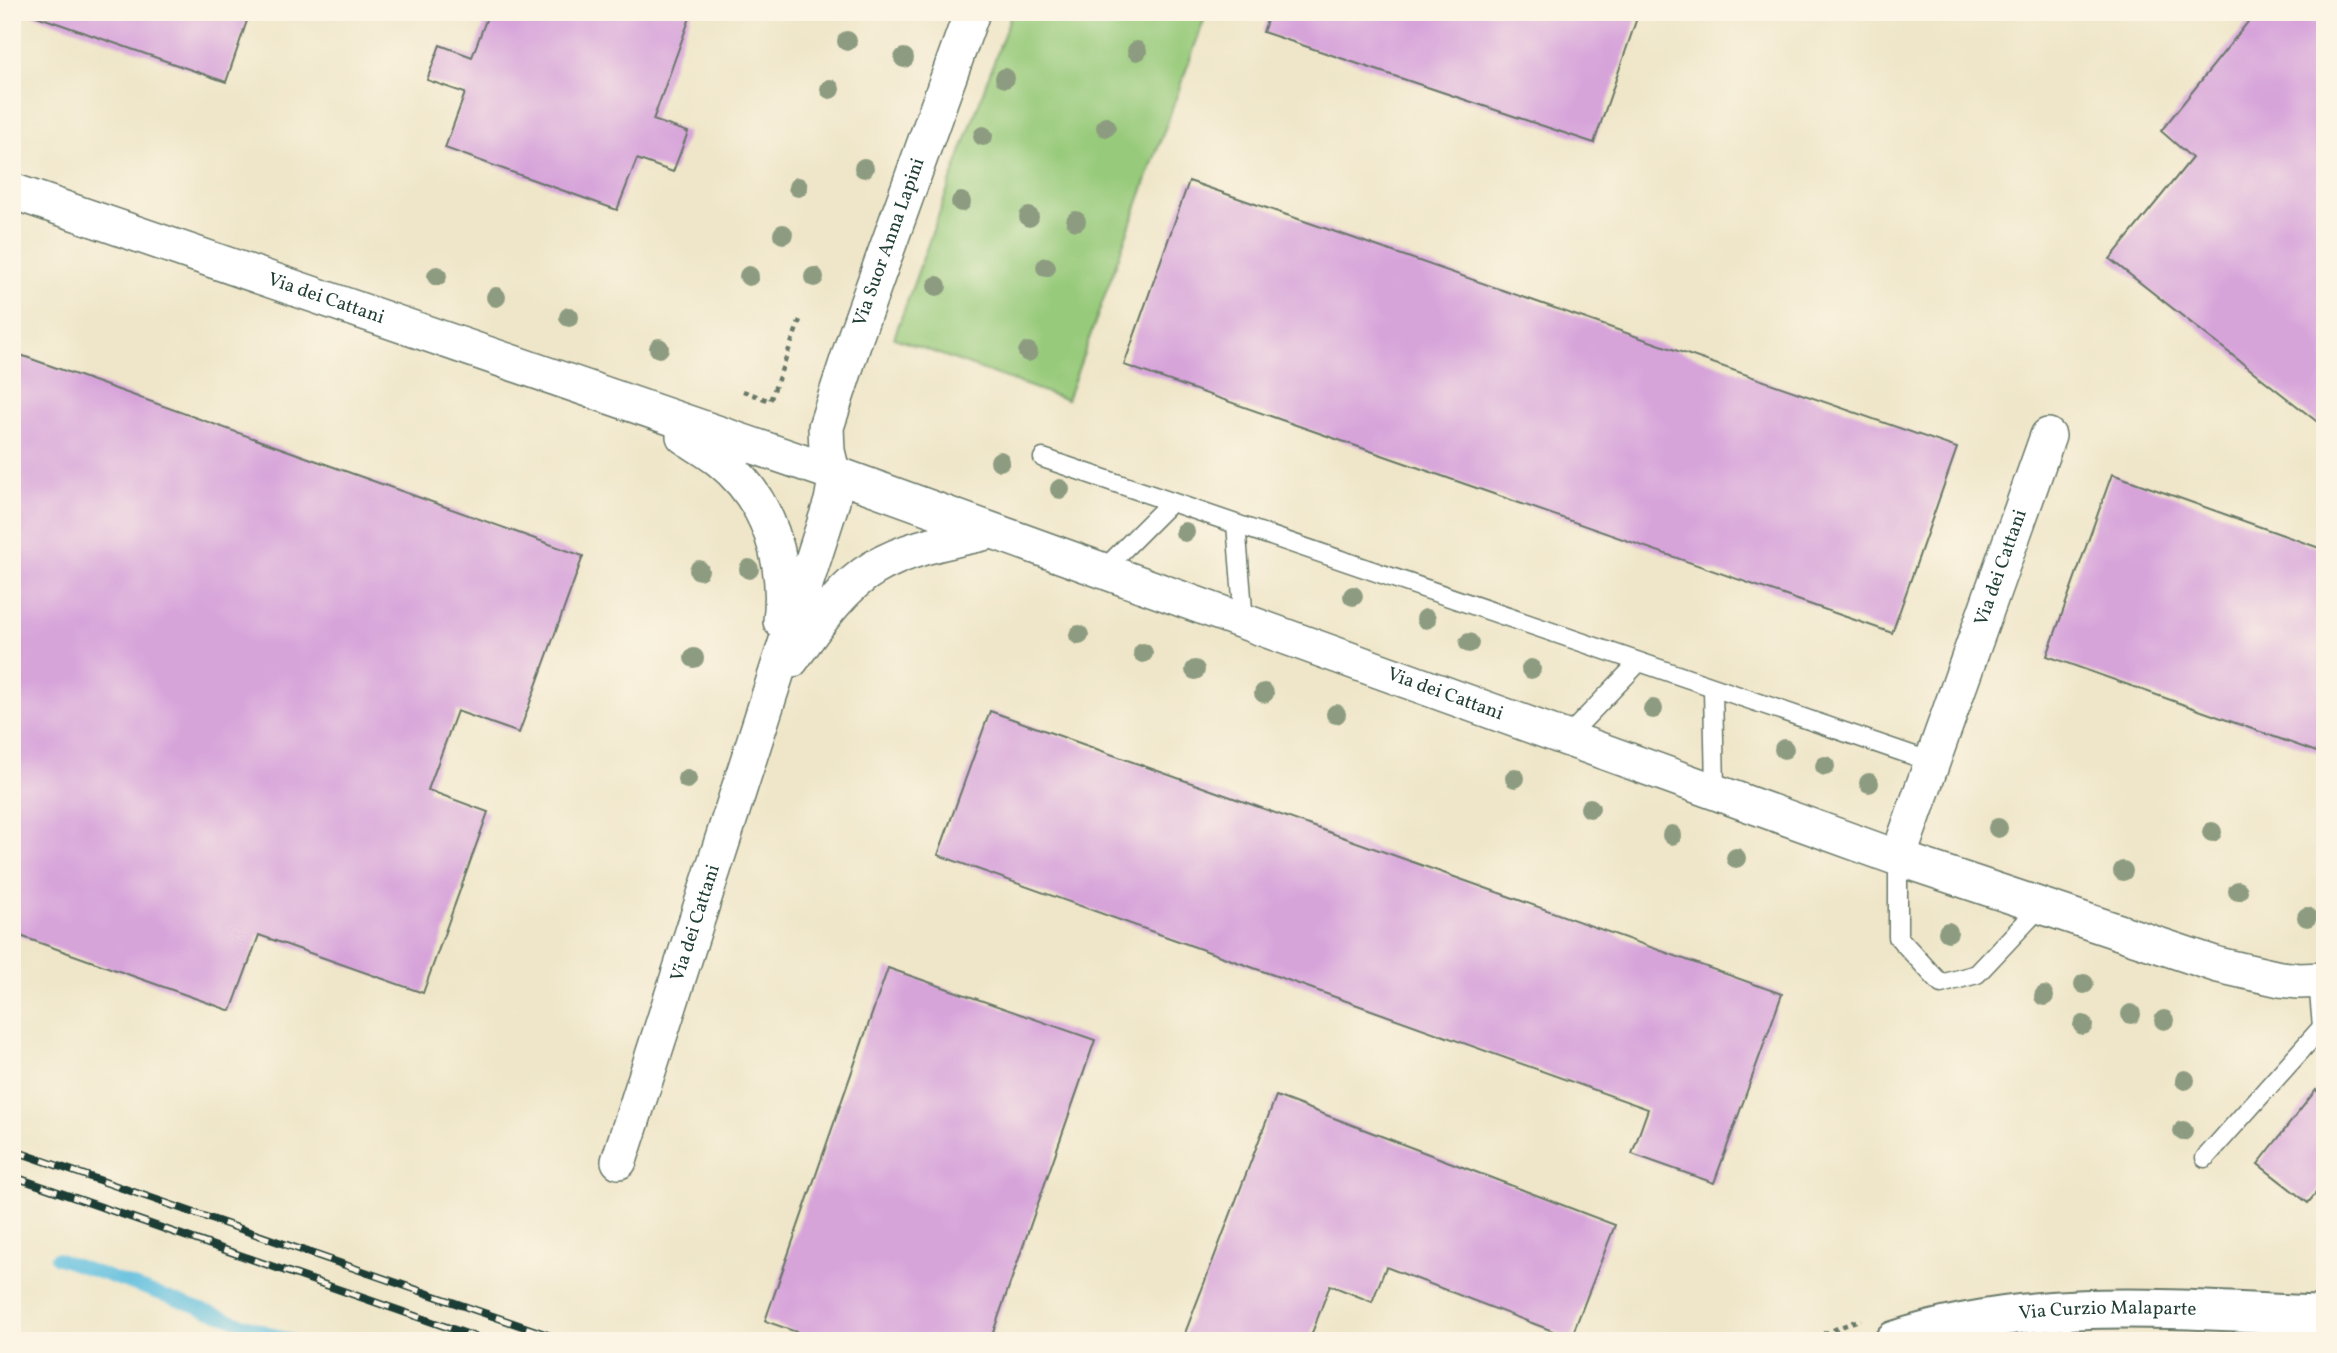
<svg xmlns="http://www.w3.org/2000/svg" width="2337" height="1353" font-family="Vollkorn,serif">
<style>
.green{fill:#97ca7a;stroke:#5b8457;stroke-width:2}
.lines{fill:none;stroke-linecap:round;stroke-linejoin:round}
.stream{stroke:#60bfdf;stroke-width:12}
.building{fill:#d7a4da}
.lane-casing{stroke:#687868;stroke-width:21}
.street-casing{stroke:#687868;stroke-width:38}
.secondary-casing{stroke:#687868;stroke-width:42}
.path{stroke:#687868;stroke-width:4.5;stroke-dasharray:5 5;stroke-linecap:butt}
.lane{stroke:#fff;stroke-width:18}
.street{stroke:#fff;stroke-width:35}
.secondary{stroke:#fff;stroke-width:38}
.rail-casing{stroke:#1f3d34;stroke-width:8}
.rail{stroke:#fcf5e5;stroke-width:5;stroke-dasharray:16;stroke-linecap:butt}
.tree{fill:#8d9c81}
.labels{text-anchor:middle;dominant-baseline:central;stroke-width:5;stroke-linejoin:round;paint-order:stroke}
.street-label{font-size:19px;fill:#1f3d34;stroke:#fcf5e5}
</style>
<rect width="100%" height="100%" fill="#fcf5e5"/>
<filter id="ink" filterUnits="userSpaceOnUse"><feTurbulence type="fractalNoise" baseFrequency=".0143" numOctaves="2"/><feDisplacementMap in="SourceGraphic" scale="14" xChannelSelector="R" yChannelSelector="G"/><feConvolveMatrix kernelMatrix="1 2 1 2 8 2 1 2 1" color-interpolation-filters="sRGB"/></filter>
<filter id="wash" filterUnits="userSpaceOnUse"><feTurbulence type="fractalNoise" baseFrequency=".00686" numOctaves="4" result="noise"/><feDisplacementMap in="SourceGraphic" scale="28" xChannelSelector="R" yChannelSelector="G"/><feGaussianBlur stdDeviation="1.57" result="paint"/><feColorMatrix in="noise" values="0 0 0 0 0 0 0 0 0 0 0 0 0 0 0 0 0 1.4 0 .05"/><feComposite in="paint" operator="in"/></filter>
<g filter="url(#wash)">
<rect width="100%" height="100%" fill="#efe6c9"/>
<path class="green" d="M1012,12H1207L1067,400L894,338Z"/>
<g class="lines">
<path class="stream" d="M56,1258L293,1341"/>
</g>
<g id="blocks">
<g class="building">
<path d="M25,12H250L226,82Z"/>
<path d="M489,12H692L653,120L688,132L673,172L637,159L617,210L445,148L465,93L427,80L440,45L472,57Z"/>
<path d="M1270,12H1639L1594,143L1263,32Z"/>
<path d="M2256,12H2325V428L2110,259L2192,158L2161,131Z"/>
<path d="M1189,181L1957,448L1892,633L1124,365Z"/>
<path d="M12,352L583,556L519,733L457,711L428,790L488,812L423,993L259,935L231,1011L12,933Z"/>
<path d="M2112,474L2325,550V755L2047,656Z"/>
<path d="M990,711L1782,994L1714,1183L1632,1154L1648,1109L938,855Z"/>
<path d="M888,968L1095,1040L990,1341H822L765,1321Z"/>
<path d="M2316,1090L2325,1098V1182L2308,1203L2258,1164Z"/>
<path d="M1276,1096L1615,1225L1571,1338L1386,1267L1372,1302L1330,1285L1309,1341H1182Z"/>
</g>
</g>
</g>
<g filter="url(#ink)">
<use href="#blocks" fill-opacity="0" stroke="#687868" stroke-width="2"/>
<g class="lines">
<defs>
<g id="lane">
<path d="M1043,458L1932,762"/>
<path d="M1236,524L1244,622"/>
<path d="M1103,570L1171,502"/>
<path d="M1713,688L1715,790"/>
<path d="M1567,737L1639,662"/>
<path d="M1898,858V937L1941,984L1977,974L2042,905"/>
<path d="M2205,1158L2322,1027L2318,981"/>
</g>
<g id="street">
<path id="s1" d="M12,191L833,473L1898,858L2218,965L2280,979L2299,981L2325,980"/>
<path d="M684,436C696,444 709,451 720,460C769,499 788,562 781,621"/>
<path d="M791,660C813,630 841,587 874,568C909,547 952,540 992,531"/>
<path id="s2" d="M1898,858L2048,436"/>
<path id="s3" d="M619,1161L832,501L835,484L827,451L826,427L856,335L972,12"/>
</g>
<g id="secondary">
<path id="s4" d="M1894,1341C2033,1294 2180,1310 2325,1316"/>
</g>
</defs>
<use href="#lane" class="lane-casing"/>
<use href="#street" class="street-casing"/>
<use href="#secondary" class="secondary-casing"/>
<g class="path">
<path d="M743,391L770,401L801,317"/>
<path d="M1805,1341L1861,1319"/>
</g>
<use href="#lane" class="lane"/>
<use href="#street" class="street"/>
<use href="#secondary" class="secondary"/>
<defs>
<g id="rail">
<path d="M12,1150L565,1341"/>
<path d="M12,1176L487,1341"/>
</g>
</defs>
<use href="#rail" class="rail-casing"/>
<use href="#rail" class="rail"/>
</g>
<g class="tree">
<circle cx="847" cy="41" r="10"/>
<circle cx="1137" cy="51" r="10"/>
<circle cx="904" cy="58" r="10"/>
<circle cx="1005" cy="78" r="10"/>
<circle cx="830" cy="89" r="10"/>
<circle cx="1106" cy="127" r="10"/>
<circle cx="983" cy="136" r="10"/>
<circle cx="864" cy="168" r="10"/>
<circle cx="798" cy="187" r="10"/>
<circle cx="961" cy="202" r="10"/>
<circle cx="1029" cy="217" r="10"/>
<circle cx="1076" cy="221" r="10"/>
<circle cx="783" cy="234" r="10"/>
<circle cx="1046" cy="267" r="10"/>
<circle cx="437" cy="276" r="10"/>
<circle cx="749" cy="276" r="10"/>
<circle cx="814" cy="277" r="10"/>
<circle cx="937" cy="286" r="10"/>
<circle cx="496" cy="297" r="10"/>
<circle cx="569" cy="317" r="10"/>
<circle cx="659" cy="348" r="10"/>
<circle cx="1028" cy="352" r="10"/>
<circle cx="1000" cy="461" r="10"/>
<circle cx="1060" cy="489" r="10"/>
<circle cx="1185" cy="532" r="10"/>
<circle cx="749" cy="569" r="10"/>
<circle cx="699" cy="570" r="10"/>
<circle cx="1353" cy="596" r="10"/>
<circle cx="1426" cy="619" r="10"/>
<circle cx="1079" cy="635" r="10"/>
<circle cx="1469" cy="643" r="10"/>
<circle cx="1143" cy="653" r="10"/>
<circle cx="694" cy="658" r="10"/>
<circle cx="1531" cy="669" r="10"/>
<circle cx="1195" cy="670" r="10"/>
<circle cx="1264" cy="693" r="10"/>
<circle cx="1653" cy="709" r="10"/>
<circle cx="1336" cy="714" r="10"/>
<circle cx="1784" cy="749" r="10"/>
<circle cx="1825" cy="766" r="10"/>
<circle cx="1515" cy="778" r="10"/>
<circle cx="687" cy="779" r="10"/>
<circle cx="1869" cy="783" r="10"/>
<circle cx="1590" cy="808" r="10"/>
<circle cx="1998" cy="828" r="10"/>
<circle cx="2212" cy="832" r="10"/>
<circle cx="1672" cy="835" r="10"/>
<circle cx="1736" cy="858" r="10"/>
<circle cx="2123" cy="871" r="10"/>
<circle cx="2238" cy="891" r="10"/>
<circle cx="2307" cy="917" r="10"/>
<circle cx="1948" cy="932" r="10"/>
<circle cx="2084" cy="984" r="10"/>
<circle cx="2044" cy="996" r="10"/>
<circle cx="2131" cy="1014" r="10"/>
<circle cx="2164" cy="1020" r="10"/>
<circle cx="2083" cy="1025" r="10"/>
<circle cx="2185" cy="1080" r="10"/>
<circle cx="2183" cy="1131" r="10"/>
</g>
</g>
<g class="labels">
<g class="street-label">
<text stroke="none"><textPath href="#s3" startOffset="964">Via Suor Anna Lapini</textPath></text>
<text stroke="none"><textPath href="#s1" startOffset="332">Via dei Cattani</textPath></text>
<text stroke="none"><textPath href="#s2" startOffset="308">Via dei Cattani</textPath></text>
<text stroke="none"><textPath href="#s1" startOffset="1519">Via dei Cattani</textPath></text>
<text stroke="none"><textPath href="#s3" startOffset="250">Via dei Cattani</textPath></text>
<text stroke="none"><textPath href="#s4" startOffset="217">Via Curzio Malaparte</textPath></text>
</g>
</g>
<rect width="2337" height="1353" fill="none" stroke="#fcf5e5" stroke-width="42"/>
</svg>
